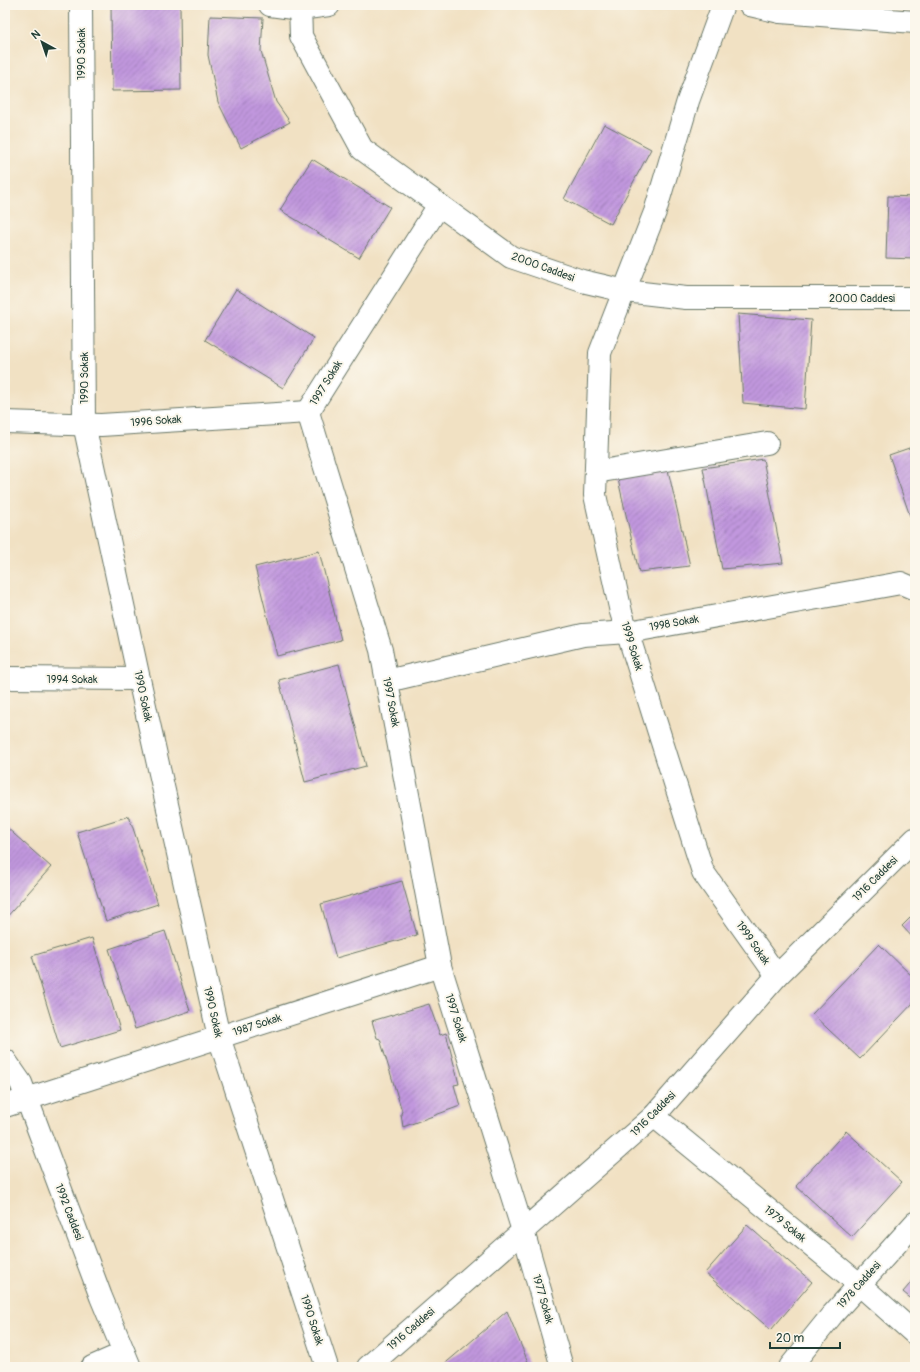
<svg xmlns="http://www.w3.org/2000/svg" width="920" height="1372" font-family="Pangolin,sans-serif">
<style>
.building{fill:url(#building-hatch)}
.lines{fill:none;stroke-linecap:round;stroke-linejoin:round}
.street-casing{stroke:#687666;stroke-width:24}
.secondary-casing{stroke:#687666;stroke-width:24}
.street{stroke:#fff;stroke-width:22}
.secondary{stroke:#fff;stroke-width:22}
.labels{text-anchor:middle;dominant-baseline:central;stroke-width:4;stroke-linejoin:round;paint-order:stroke}
.street-label{font-size:11px;fill:#1f3d34;stroke:#fbf7ec}
</style>
<defs>
<pattern id="building-hatch" width="6" height="6" patternUnits="userSpaceOnUse"><rect width="6" height="6" fill="#c197de"/><path d="M-1 1l2-2M0 6l6-6M5 7l2-2" fill="none" stroke="#9c7cb5"/></pattern>
</defs>
<rect width="100%" height="100%" fill="#fbf7ec"/>
<filter id="ink" filterUnits="userSpaceOnUse"><feTurbulence type="fractalNoise" baseFrequency=".025" numOctaves="2"/><feDisplacementMap in="SourceGraphic" scale="8" xChannelSelector="R" yChannelSelector="G"/><feConvolveMatrix kernelMatrix="1 2 1 2 8 2 1 2 1" color-interpolation-filters="sRGB"/></filter>
<filter id="wash" filterUnits="userSpaceOnUse"><feTurbulence type="fractalNoise" baseFrequency=".012" numOctaves="4" result="noise"/><feDisplacementMap in="SourceGraphic" scale="16" xChannelSelector="R" yChannelSelector="G"/><feGaussianBlur stdDeviation="0.9" result="paint"/><feColorMatrix in="noise" values="0 0 0 0 0 0 0 0 0 0 0 0 0 0 0 0 0 1.4 0 .05"/><feComposite in="paint" operator="in"/></filter>
<g filter="url(#wash)">
<rect width="100%" height="100%" fill="#f1e1c3"/>
<g id="blocks">
<g class="building">
<path d="M111,5H180L181,90L112,91Z"/>
<path d="M210,16L263,18L261,51L276,102L290,122L241,148L218,102L208,55Z"/>
<path d="M604,124L651,149L611,224L564,199Z"/>
<path d="M312,159L390,207L359,258L280,210Z"/>
<path d="M888,196L915,197V259L886,258Z"/>
<path d="M236,289L314,338L283,388L205,340Z"/>
<path d="M738,314L811,320L805,409L743,403Z"/>
<path d="M915,446V514L910,516L889,455Z"/>
<path d="M763,459L783,563L722,569L703,468Z"/>
<path d="M668,470L690,566L639,572L617,475Z"/>
<path d="M319,551L341,640L277,656L255,567Z"/>
<path d="M339,664L366,766L305,782L279,680Z"/>
<path d="M129,816L158,904L106,921L77,832Z"/>
<path d="M5,826L51,867L5,919Z"/>
<path d="M402,881L417,935L336,958L321,904Z"/>
<path d="M915,913V940L902,926Z"/>
<path d="M165,931L190,1011L135,1029L109,949Z"/>
<path d="M92,938L120,1030L60,1048L32,956Z"/>
<path d="M879,944L915,979V1001L860,1059L812,1014Z"/>
<path d="M429,1004L440,1035L446,1033L459,1084L454,1085L460,1106L403,1127L401,1114L402,1111L380,1039L377,1038L372,1021Z"/>
<path d="M846,1131L902,1182L852,1237L796,1186Z"/>
<path d="M747,1225L812,1282L771,1330L705,1273Z"/>
<path d="M915,1278V1302L903,1292Z"/>
<path d="M507,1311L530,1367H441Z"/>
</g>
</g>
</g>
<g filter="url(#ink)">
<use href="#blocks" fill-opacity="0" stroke="#687666" stroke-width="1"/>
<g class="lines">
<defs>
<g id="street">
<path d="M81,5L84,424L139,679L219,1037L327,1367"/>
<path d="M270,5L300,9L329,5"/>
<path d="M300,5L301,36L362,149L511,257L582,281L625,291L686,298H915"/>
<path d="M723,5L688,101L655,212L600,353L595,495L621,612L703,872L777,976"/>
<path d="M750,5L780,12L915,22"/>
<path d="M439,205L308,412L381,650L440,966L523,1231L562,1367"/>
<path d="M5,422L101,425L308,412"/>
<path d="M596,472L767,443"/>
<path d="M5,678L139,679"/>
<path d="M387,681L583,635L628,632L901,583L915,589"/>
<path d="M5,1060L21,1083L101,1297L130,1367"/>
<path d="M5,1106L440,966"/>
<path d="M654,1116L859,1284L915,1334"/>
<path d="M92,1367L124,1353"/>
<path d="M790,1367L832,1315L915,1223"/>
</g>
<path id="secondary" d="M368,1367L654,1116L777,976L915,839"/>
</defs>
<use href="#street" class="street-casing"/>
<use href="#secondary" class="secondary-casing"/>
<use href="#street" class="street"/>
<use href="#secondary" class="secondary"/>
</g>
</g>
<g class="labels">
<g class="street-label">
<text transform="translate(81 54) rotate(-90)">1990 Sokak</text>
<text transform="translate(543 267) rotate(20)">2000 Caddesi</text>
<text x="862" y="298">2000 Caddesi</text>
<text transform="translate(84 378) rotate(-90)">1990 Sokak</text>
<text transform="translate(326 383) rotate(-58)">1997 Sokak</text>
<text transform="translate(156 421) rotate(-4)">1996 Sokak</text>
<text transform="translate(674 623) rotate(-10)">1998 Sokak</text>
<text transform="translate(632 646) rotate(73)">1999 Sokak</text>
<text x="72" y="679">1994 Sokak</text>
<text transform="translate(143 696) rotate(78)">1990 Sokak</text>
<text transform="translate(391 702) rotate(79)">1997 Sokak</text>
<text transform="translate(875 879) rotate(-45)">1916 Caddesi</text>
<text transform="translate(753 943) rotate(55)">1999 Sokak</text>
<text transform="translate(213 1012) rotate(77)">1990 Sokak</text>
<text transform="translate(456 1018) rotate(73)">1997 Sokak</text>
<text transform="translate(257 1025) rotate(-18)">1987 Sokak</text>
<text transform="translate(653 1114) rotate(-45)">1916 Caddesi</text>
<text transform="translate(69 1212) rotate(69)">1992 Caddesi</text>
<text transform="translate(785 1224) rotate(39)">1979 Sokak</text>
<text transform="translate(859 1285) rotate(-48)">1978 Caddesi</text>
<text transform="translate(543 1299) rotate(74)">1977 Sokak</text>
<text transform="translate(312 1320) rotate(72)">1990 Sokak</text>
<text transform="translate(411 1329) rotate(-41)">1916 Caddesi</text>
</g>
</g>
<rect width="920" height="1372" fill="none" stroke="#fbf7ec" stroke-width="20"/>
<g transform="translate(42 42) rotate(320)" stroke="#fbf7ec" stroke-width="3" paint-order="stroke">
<path d="M0-3L7 15L0 10L-7 15Z" fill="#1f3d34"/>
<text y="-6" font-size="11" font-weight="bold" text-anchor="middle" fill="#1f3d34">N</text>
</g>
<path d="M770 1342v6h70v-6" fill="none" stroke="#1f3d34" stroke-width="2"/>
<text x="776" y="1342" font-size="12" fill="#1f3d34" stroke="#fbf7ec" stroke-width="3" paint-order="stroke">20 m</text>
</svg>
